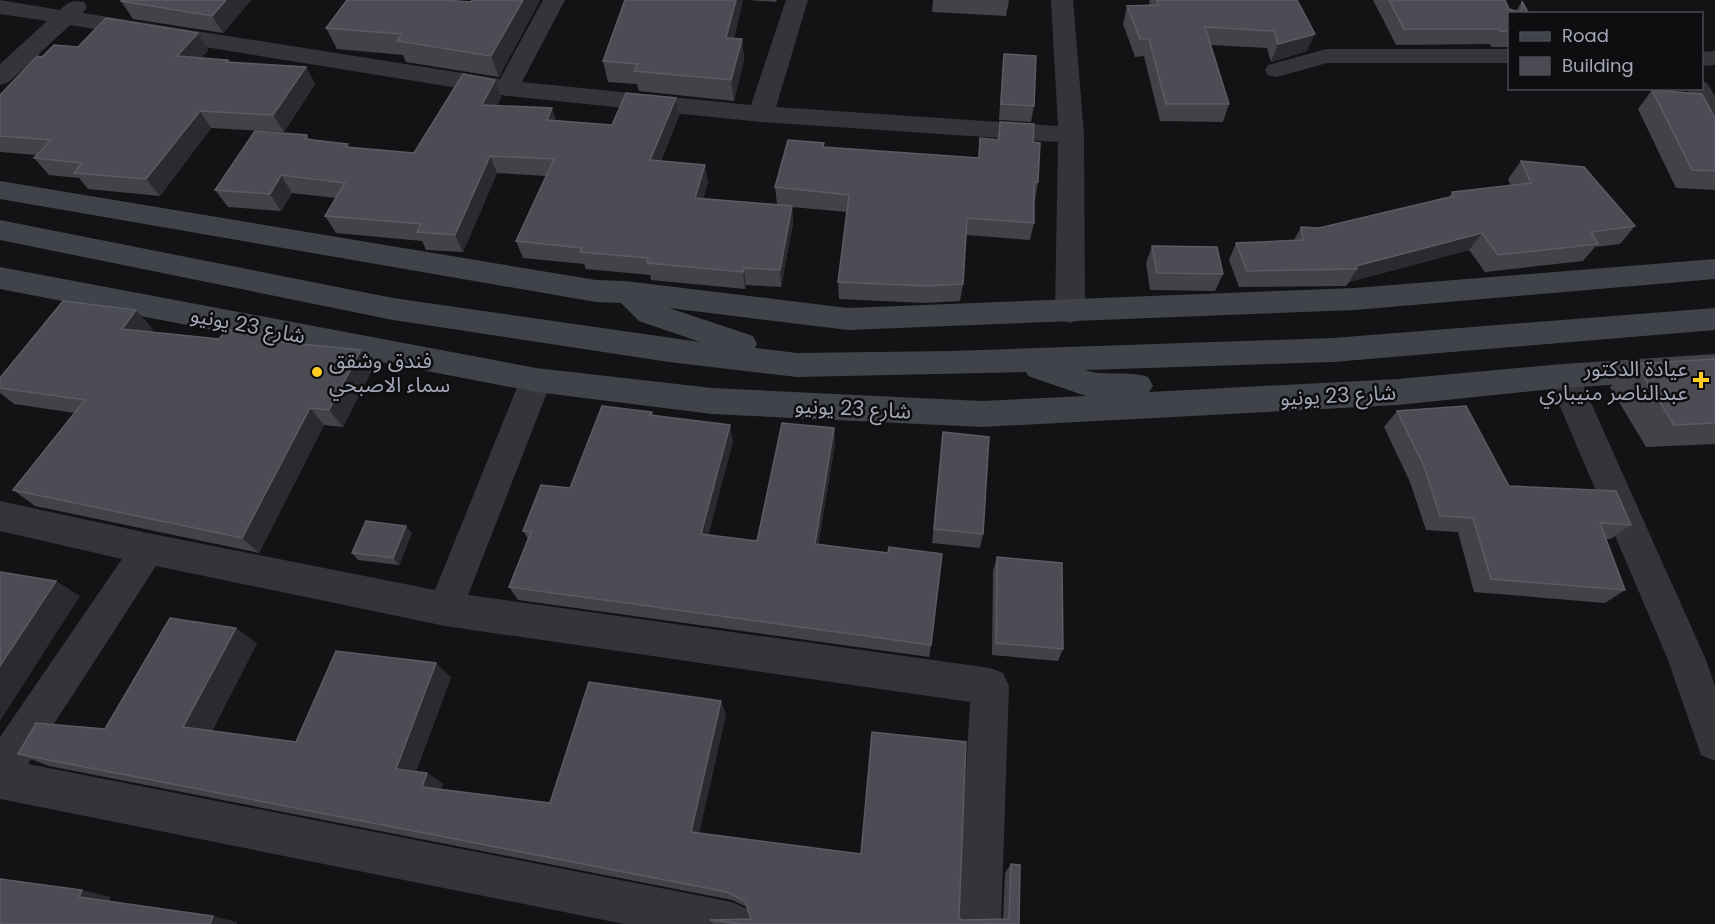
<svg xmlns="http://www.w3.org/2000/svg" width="1715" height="924" font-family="Poppins,'Noto Sans Arabic',sans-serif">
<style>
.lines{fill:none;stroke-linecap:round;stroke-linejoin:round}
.street{fill:#34343a;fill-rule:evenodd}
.secondary{fill:#41434a;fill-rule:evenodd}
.wall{fill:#414348}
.shaded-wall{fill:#2a2b2f}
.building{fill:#4c4d54;stroke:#5a5b64;stroke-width:1.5}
.poi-dot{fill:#ffce21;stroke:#0e0e10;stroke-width:2}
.labels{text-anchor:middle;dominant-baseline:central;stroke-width:5;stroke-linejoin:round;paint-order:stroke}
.street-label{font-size:21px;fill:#a3a7b7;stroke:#0e0e10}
.poi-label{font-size:21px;fill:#a3a7b7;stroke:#0e0e10;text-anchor:start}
</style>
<rect width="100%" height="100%" fill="#131315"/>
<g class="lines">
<g class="street">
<path d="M0,0L60,10C68,2 73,0 84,2L87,7L83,13L500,79L543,0H565L522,82L751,105L786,0H808L776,107L1058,126L1051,0H1073L1084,135L1085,312L1080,320L1070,323L1060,320L1055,312L1058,142L761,122L507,96L70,25L9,82L0,85V64L47,21L0,14Z"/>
<path d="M1326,49H1510V63H1327L1277,77L1268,75L1265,70L1268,65Z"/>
<path d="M1715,51V65L1702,66V52Z"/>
<path d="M1702,81L1707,83L1715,96V126L1706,124L1686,88H1702Z"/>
<path d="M1563,364L1574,367L1579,376L1706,660L1715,686V761L1701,755L1668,660L1547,376L1552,367Z"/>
<path d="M536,368L547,371L552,380L468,595L990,668L1003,673L1009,686L1001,924H957L970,702L445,626L156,566L28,764L732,902L747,909L754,924H624L0,799V737L122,559L0,531V501L148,533L435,590L520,380L525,371Z"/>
</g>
<path class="secondary" d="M0,181L596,280L625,281L848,308L1355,288L1715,259V279L1355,310L848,330L669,308L753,336L757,344L755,348L797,353L952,351L1333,338L1715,308V330L1333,362L1085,370C1106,377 1127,370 1148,377L1153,386L1149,392L1398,379L1563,364L1715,354V378L1563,388L1398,405L982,427L712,414L536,392L0,289V267L536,368L712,388L982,401L1086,396L1028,376L1026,372L797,377L669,362L393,320L0,240V220L393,298L700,342L639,321L621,303L596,302L0,199Z"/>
</g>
<g class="wall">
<path d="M251,0L223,33L133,19L121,1Z"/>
<path d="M472,0H540L499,77L406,62L403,55L337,49L326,28L471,2Z"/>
<path d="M743,0L734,38L742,39L744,59L734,101L639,91L637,84L608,82L603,61Z"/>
<path d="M747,0H777L776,2Z"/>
<path d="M933,0H1009L1006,16L932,12Z"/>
<path d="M1149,0H1297L1307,51L1271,62L1267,48L1211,45L1229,104L1223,122L1160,121L1144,56L1135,57L1123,24L1127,6L1150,5Z"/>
<path d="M1373,0H1505L1509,9L1516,11L1522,1L1529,14H1509V47H1491L1490,44L1396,45Z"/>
<path d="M198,33L208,50L201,58L228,60L229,62L306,67L315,84L284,132L211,128L160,196L88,189L79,178L49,175L34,158L37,155L0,152V95L78,47Z"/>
<path d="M1004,54L1034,106L1031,122L999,120L1002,71Z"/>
<path d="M495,80L501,97L497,105L556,121L612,125L676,98L679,116L661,161L708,182L703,199L777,204L775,187L824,143V147L978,158L980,138L997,140L1000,122L1033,142L1038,182L1035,200H1034V223L1030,240L966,235L963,284L960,301L925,303L839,299L838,282L847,212L792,207L793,223L781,287L746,285L745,289L651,280L650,275L586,269L584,264L523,258L516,241L546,176L497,173L463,252L426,250L422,241L336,233L325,216L336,198L292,193L281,211L228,207L215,190L307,135L309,139L350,147L414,153Z"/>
<path d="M1652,90L1715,118V190L1676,188L1638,109Z"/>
<path d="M1521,161L1635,226L1620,244L1595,247L1583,261L1485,272L1469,250L1349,282L1346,286L1239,287L1229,260L1236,243L1294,240L1301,227L1319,228L1449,197L1452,192L1511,186L1508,179Z"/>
<path d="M1152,246L1223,274L1215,291L1150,290L1146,263Z"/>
<path d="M153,329L151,332L219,339L273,336L278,342L373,368L343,427L324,425L259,553L35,506L13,490L75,413L14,404L0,393V378Z"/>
<path d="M1715,359V444L1646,447L1610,387L1636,364Z"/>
<path d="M1397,411L1509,486L1631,525L1611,539H1605L1625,590L1605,603L1474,592L1458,532L1426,530L1410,482L1384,427Z"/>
<path d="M652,412L653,416L733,441L708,535L757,541L834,428L835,444L818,545L931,645L929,657L518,600L509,587L528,539L523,531Z"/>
<path d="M943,432L983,534L980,548L932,543Z"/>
<path d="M412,533L399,565L358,560L352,553Z"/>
<path d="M997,557L1063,649L1058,661L992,655L993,571Z"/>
<path d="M257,643L212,731L296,742L451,677L416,771L427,773L443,784L441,789L550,803L726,714L699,833L959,917L961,920L1003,919L1005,873L1011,864L1019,924H713L710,920L751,919L747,907L732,900L49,766L18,754L105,729Z"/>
</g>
<g class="shaded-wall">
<path d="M226,0H251L223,33L212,16Z"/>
<path d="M523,0H540L499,77L491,56Z"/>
<path d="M736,0H743L729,59L726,38Z"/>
<path d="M198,33L208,50L188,73L177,56Z"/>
<path d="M1315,34L1307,51L1271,62L1278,44Z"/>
<path d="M742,39L744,59L734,101L731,80Z"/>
<path d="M306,67L315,84L284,132L273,115Z"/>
<path d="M495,80L501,97L488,123L482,105Z"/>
<path d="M676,98L679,116L654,178L650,160Z"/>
<path d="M552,108L558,126L547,120Z"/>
<path d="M200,111L211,128L160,196L146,179Z"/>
<path d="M490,156L497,173L463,252L455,235Z"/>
<path d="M705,165L708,182L698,215L695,198Z"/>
<path d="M281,175L292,193L281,211L270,194Z"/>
<path d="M792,206L793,223L781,287L780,270Z"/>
<path d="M1482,233L1469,250L1349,282L1357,269L1356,266Z"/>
<path d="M744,268L746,285L745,289L743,272Z"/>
<path d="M136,310L153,329L140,347L122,329Z"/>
<path d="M273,336L287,354L270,341Z"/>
<path d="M361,350L373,368L343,427L329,410Z"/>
<path d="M310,408L324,425L259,553L242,538Z"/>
<path d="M730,425L733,441L705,548L701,534Z"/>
<path d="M834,428L835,444L816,558L815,544Z"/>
<path d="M406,526L412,533L399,565L393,558Z"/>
<path d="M56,581L80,596L0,721V666Z"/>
<path d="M236,628L257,643L207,740L183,727Z"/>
<path d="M436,663L451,677L413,780L396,769Z"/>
<path d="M721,701L726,714L697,841L691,832Z"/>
<path d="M427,773L443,784L438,798L422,787Z"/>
<path d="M82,890L111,897L108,904L79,897Z"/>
<path d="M213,916L237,922V924H210Z"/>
</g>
<g class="building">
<path d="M122,0H226L212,16L121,1Z"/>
<path d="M347,0H443L471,2L472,0H523L491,56L397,41L401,34L326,28Z"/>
<path d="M625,0H736L726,38L742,39L731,80L634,71L638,64L603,61Z"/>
<path d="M1157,0H1297L1315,34L1278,44L1274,31L1205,27L1229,104H1166L1149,39H1140L1127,6L1158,5Z"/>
<path d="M1389,0H1505L1509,9L1519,12L1522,9V1L1529,14H1509V32L1500,31L1499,29H1404Z"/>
<path d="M106,18L198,33L177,56L228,60L226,62L306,67L273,115L200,111L146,179L74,173L82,163L34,158L51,140L0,136V95L37,56L42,57L54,45L78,47Z"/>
<path d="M1004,54L1036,56L1034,106L1001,104Z"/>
<path d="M463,74L495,80L482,105L552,108L547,120L612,125L626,93L676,98L650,160L705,165L695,198L792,206L780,270L744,268L743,272L647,263L648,258L580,252L582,248L516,241L554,159L490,156L455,235L417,232L421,224L325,216L345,183L281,175L270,194L215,190L255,131L307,135L305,139L348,144L346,147L414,153Z"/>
<path d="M1652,90L1702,94L1715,118V171L1692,170Z"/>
<path d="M1000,122L1034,124L1033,142L1040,143L1038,182H1034V223L967,218L963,284L927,286L838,282L849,195L775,187L788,140L824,143L823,147L979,158L980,138L999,140Z"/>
<path d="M1521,161L1584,167L1635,226L1591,232L1598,244L1498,255L1482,233L1356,266L1357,269L1247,271L1236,243L1303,240L1301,227L1319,228L1454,196L1452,192L1531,183Z"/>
<path d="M1152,246L1217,247L1223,274L1157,273Z"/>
<path d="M63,301L136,310L122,329L219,339L226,330L273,336L270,341L361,350L329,410L310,408L242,538L13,490L85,400L0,388V378Z"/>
<path d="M1715,359V423L1674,425L1636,364Z"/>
<path d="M602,406L652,412L650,415L730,425L701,534L757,541L782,423L834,428L815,544L888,553L889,547L942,554L931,645L509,587L531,532L523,531L541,485L570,488Z"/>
<path d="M1466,406L1509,486L1616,491L1631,525L1600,523L1625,590L1491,579L1473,518L1440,516L1424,466L1397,411Z"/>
<path d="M943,432L989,437L983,534L934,529Z"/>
<path d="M366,521L406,526L393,558L352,553Z"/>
<path d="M997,557L1062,563L1063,649L996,643Z"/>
<path d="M0,572L56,581L0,666Z"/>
<path d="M170,618L236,628L183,727L296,742L336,651L436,663L396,769L427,773L422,787L550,803L589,682L721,701L691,832L861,854L872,732L966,742L959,917L961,920L1009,919L1011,864L1020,865L1019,924H740L710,920L751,919L745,901L727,892L18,754L36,723L105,729Z"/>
<path d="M0,879L82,890L79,897L213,916L210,924H0Z"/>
</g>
<g class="poi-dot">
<circle cx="317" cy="372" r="6"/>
<path d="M1698 371h6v6h6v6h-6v6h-6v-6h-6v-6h6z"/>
</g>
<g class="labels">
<g class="street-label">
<text transform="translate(248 325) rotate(11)">شارع 23 يونيو</text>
<text transform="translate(1338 395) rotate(-3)">شارع 23 يونيو</text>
<text transform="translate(853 408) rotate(3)">شارع 23 يونيو</text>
</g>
<g class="poi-label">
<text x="329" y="360">فندق وشقق<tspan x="329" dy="24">سماء الاصبحي</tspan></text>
<text x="1688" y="368" text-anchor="end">عيادة الدكتور<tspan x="1688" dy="24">عبدالناصر منيباري</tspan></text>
</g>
</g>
<rect x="1508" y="12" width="195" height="78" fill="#0e0e10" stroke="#4a4b53" stroke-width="1.5"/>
<rect x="1520" y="32" width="30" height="9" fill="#41434a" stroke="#4a4b53" stroke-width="1.5"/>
<text x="1562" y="42" font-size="18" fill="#a3a7b7">Road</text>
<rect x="1520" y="57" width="30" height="18" fill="#4c4d54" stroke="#4a4b53" stroke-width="1.5"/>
<text x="1562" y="72" font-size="18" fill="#a3a7b7">Building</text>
</svg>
